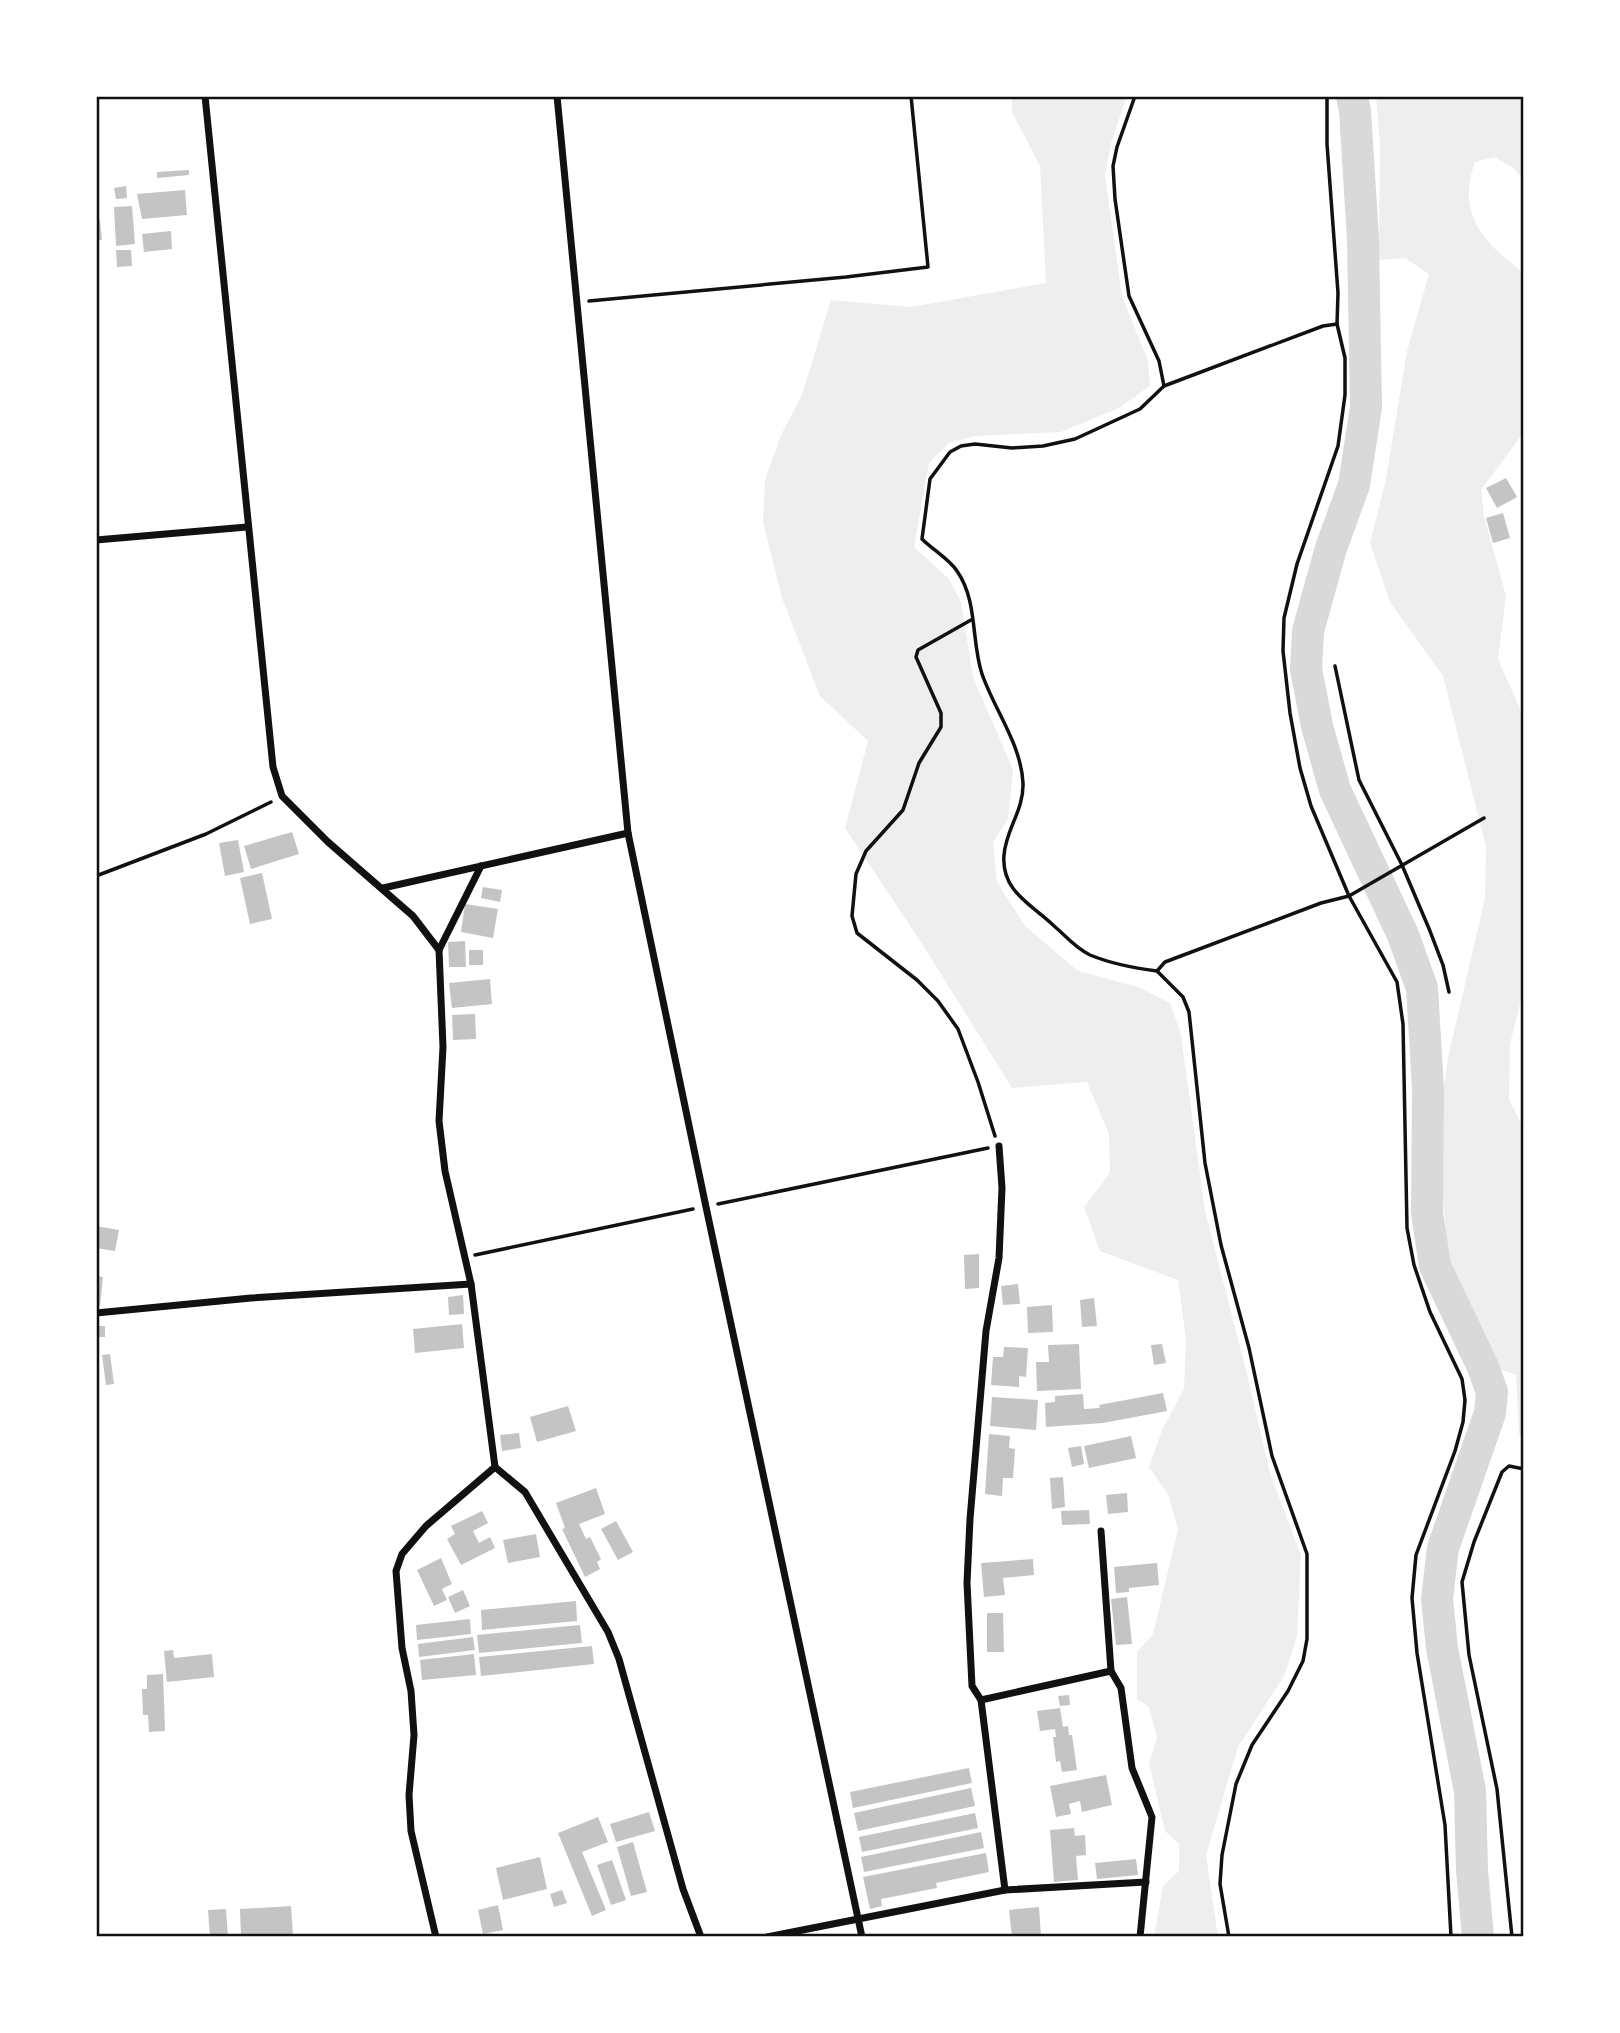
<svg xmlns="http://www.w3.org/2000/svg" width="1620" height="2033" font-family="'Golos Text',sans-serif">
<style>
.green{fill:#eee}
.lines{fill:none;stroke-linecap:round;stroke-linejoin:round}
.river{stroke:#d9d9d9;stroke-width:32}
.building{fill:#c4c4c4}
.path{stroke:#111;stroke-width:3.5}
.minor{stroke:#111;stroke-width:7}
.neatline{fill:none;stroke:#111;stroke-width:2.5}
</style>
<rect width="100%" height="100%" fill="#fff"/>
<g class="green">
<path d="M1012,96H1127L1111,143L1105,176L1122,296L1148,361L1150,386L1119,408L1061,432L975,436L949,443L929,463L914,547L949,579L961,602L973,677L1013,770L1008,819L993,842L997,882L1025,926L1078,971L1138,987L1170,1003L1181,1035L1205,1211L1246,1370L1270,1473L1301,1555L1297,1636L1284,1676L1238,1747L1206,1855L1218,1937H1154L1163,1886L1179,1871V1844L1165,1831L1149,1763L1157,1738L1149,1707L1137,1699V1652L1153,1634L1178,1529L1168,1494L1149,1467L1162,1430L1184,1389L1186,1339L1178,1280L1100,1251L1084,1207L1110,1173L1109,1134L1087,1082L1012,1088L924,947L845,828L868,741L820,696L782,598L763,522L765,480L781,435L802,395L831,300L911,307L1046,283L1040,166L1012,112Z"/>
<path d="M1376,96H1524V180L1512,167L1494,157L1475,162C1456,215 1484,243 1524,273V432L1481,490L1484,516L1506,596L1498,659L1524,718V988L1510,1044L1509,1100L1524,1129V1442L1519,1433L1516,1375L1495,1367L1464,1302L1447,1251L1438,1124L1449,1053L1485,898L1486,847L1443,676L1390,602L1370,543L1386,479L1407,351L1429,274L1405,258L1379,260L1380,146Z"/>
</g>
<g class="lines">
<path class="river" d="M1352,96L1355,111L1363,239L1366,407L1354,485L1331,548L1308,631L1306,669L1317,726L1335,790L1403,935L1422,988L1428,1089L1427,1213L1435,1266L1483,1367L1492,1392L1490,1413L1443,1548L1437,1599L1442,1648L1470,1791L1472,1870L1478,1937"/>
</g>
<g class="building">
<path d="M189,170V175L157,178V172Z"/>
<path d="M126,186L127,198L116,199L114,188Z"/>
<path d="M185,190L187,215L142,219L137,194Z"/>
<path d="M132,206L135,244L116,246L114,207Z"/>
<path d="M96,220H100L102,240H96Z"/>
<path d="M171,231L172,249L144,252L142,234Z"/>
<path d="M116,250H131L132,266L117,267Z"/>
<path d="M1506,478L1517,497L1497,508L1486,488Z"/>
<path d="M1503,513L1510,538L1493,543L1486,518Z"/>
<path d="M292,832L299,854L251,869L244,846Z"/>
<path d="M238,840L244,872L225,876L219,843Z"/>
<path d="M262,873L272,919L250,924L240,878Z"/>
<path d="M483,887L502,890L500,902L481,898Z"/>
<path d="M465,904L498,909L493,938L461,932Z"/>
<path d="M465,941L466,967H449L448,942Z"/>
<rect x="469" y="950" width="14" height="15"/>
<path d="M490,979L492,1004L452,1008L449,983Z"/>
<path d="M475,1014L476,1039L453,1040L452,1015Z"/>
<path d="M96,1226L119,1230L115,1251L96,1248Z"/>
<path d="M979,1254V1288L965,1289L964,1255Z"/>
<path d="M96,1276L103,1277L100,1306H96Z"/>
<path d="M1018,1284L1020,1304L1003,1305L1001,1286Z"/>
<path d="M463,1295L464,1314L449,1315L448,1297Z"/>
<path d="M1094,1298L1097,1326L1082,1327L1080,1300Z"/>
<path d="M1052,1305L1053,1332L1028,1333L1027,1307Z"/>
<path d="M462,1324L464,1348L415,1353L413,1329Z"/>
<rect x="96" y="1326" width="9" height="11"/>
<path d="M1079,1344L1081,1389L1037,1391L1036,1362H1049L1048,1345Z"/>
<path d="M1162,1344L1166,1363L1154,1365L1151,1345Z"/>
<path d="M1004,1347L1028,1348L1026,1377L1019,1376V1387L991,1385L993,1357H1003Z"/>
<path d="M110,1354L114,1384L106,1385L102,1355Z"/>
<path d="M1163,1393L1167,1411L1103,1423L1046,1427L1045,1403L1055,1402V1396L1083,1394L1084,1409L1100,1408L1099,1405Z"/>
<path d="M992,1397L1038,1400L1036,1430L990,1426Z"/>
<path d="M568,1406L576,1431L537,1442L530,1417Z"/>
<path d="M519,1433L521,1448L502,1451L500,1435Z"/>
<path d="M989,1434L1010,1436L1009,1448L1015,1449L1013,1478H1003L1002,1496L985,1494Z"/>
<path d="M1131,1436L1136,1458L1089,1468L1084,1446Z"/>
<path d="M1081,1446L1084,1464L1072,1467L1068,1448Z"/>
<path d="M1063,1477L1065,1507L1052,1509L1050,1478Z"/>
<path d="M596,1488L605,1514L579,1524L586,1539L590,1537L601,1559L597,1562L600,1569L585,1577L562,1529L565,1528L556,1503Z"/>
<path d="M1127,1493L1128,1512L1108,1514L1106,1495Z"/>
<path d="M1089,1510L1090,1524L1062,1525L1061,1511Z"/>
<path d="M482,1511L488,1523L473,1531L479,1543L490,1537L495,1548L461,1565L447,1539L455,1534L451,1526Z"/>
<path d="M616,1521L633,1552L618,1560L601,1529Z"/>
<path d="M536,1534L540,1557L508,1563L503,1540Z"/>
<path d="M441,1558L452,1584L442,1589L447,1600L434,1606L417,1570Z"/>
<path d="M1033,1559L1034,1575L1003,1578L1005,1595L984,1597L981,1563Z"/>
<path d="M1157,1563L1159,1585L1129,1588V1592L1116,1593L1114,1567Z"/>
<path d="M463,1590L470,1606L455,1613L448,1597Z"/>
<path d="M1127,1597L1132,1644L1116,1645L1111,1599Z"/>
<path d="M576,1601L577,1621L482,1630L481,1610Z"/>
<path d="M987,1613H1003L1004,1652H987Z"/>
<path d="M470,1619L471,1634L417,1640L416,1625Z"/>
<path d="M580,1625L582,1643L479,1653L477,1635Z"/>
<path d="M473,1637L475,1650L419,1657L418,1644Z"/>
<path d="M592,1646L594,1664L481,1676L479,1657Z"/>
<path d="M173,1650L174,1658L212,1654L214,1677L167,1682L164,1651Z"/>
<path d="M474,1654L476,1675L422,1680L420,1660Z"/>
<path d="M163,1674L165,1731L149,1732L148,1715H143L142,1689H147V1675Z"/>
<path d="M1069,1695L1070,1705L1060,1706L1058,1696Z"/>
<path d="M1060,1708L1063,1727L1068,1726L1069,1735H1072L1077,1770L1062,1772L1060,1761L1056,1762L1053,1737H1056L1055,1729L1040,1731L1037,1711Z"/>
<path d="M969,1768L972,1783L853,1808L850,1792Z"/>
<path d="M1106,1775L1112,1805L1082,1812L1080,1801L1069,1804L1071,1814L1056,1817L1050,1786Z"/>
<path d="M971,1788L975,1806L858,1831L854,1813Z"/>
<path d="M649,1812L655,1831L616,1842L610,1824Z"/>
<path d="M975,1813L978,1828L862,1852L859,1837Z"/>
<path d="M598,1817L608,1842L582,1852L606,1910L592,1916L558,1833Z"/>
<path d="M1074,1828L1075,1836L1085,1835L1086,1855L1076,1856L1078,1880L1054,1882L1050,1830Z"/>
<path d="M981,1832L984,1848L864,1872L861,1857Z"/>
<path d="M633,1842L647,1892L631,1896L617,1847Z"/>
<path d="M986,1853L989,1872L936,1883L937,1888L881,1899L882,1906L870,1909L863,1877Z"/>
<path d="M540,1857L547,1889L503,1900L496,1868Z"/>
<path d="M1136,1859L1138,1875L1097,1879L1095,1863Z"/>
<path d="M612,1860L626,1900L611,1905L597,1865Z"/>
<path d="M562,1890L567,1903L554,1907L550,1894Z"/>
<path d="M498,1905L503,1930L483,1934L478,1910Z"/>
<path d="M291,1906L293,1935L241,1937L240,1909Z"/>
<path d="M1039,1907L1041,1937H1012L1009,1910Z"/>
<path d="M226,1909L228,1937H210L208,1910Z"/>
</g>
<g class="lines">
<g class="path">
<path d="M1135,96L1117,147L1113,166L1115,199L1129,296L1159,361L1164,386"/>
<path d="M1327,96V144L1338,293L1337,324L1345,358V395L1338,446L1297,564L1284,618L1283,651L1290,713L1300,768L1311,806L1349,896L1397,982L1403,1024L1407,1228L1414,1265L1430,1312L1462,1379L1465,1400L1463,1422L1455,1451L1416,1555L1412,1598L1417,1653L1445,1825L1451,1937"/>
<path d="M589,301L846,277L928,267L911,96"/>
<path d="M971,620L918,650L916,657L941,713V727L919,763L903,810L866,851L856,874L852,916L857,933L917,980L938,1001L958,1029L978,1082L995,1136"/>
<path d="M1335,666L1359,780L1402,865L1430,931L1443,965L1449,992"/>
<path d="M96,876L206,834L271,802"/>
<path d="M1157,971L1165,962L1321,903L1349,896L1484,818"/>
<path d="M718,1204L988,1148"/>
<path d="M475,1255L693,1209"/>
<path d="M1229,1937L1220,1884L1222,1855L1236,1784L1252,1745L1288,1691L1303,1661L1307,1639V1554L1272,1456L1249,1348L1221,1245L1205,1163L1189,1012L1183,997L1157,971C1133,968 1112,964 1090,955C1075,948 1066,936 1053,925C1031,904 1001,891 1004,855C1006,829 1024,810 1023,783C1021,744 995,711 982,674C971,641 978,601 957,571C949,559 933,550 922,539L930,479L950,452L961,446L975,444L1012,448L1043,446L1075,439L1140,409L1164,386L1323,326L1337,324"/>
<path d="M1512,1937L1497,1789L1469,1655L1462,1582L1474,1542L1502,1472L1509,1466L1524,1469"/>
</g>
<g class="minor">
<path d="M205,96L273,767L282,796L328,842L413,916L439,950"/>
<path d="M557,96L628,833L706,1207L862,1937"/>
<path d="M96,540L247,527"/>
<path d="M481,866L439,950L443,1047L439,1121L445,1171L471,1284L495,1467L525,1492L608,1632L619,1659L683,1889L701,1937"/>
<path d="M383,888L628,833"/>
<path d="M999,1146L1002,1188L999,1258L986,1331L970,1519L967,1583L972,1686L981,1700L1005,1890"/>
<path d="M96,1313L251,1298L471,1284"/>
<path d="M1101,1531L1111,1671"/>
<path d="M981,1700L1111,1671L1121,1688L1132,1768L1152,1817L1140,1937"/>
<path d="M436,1937L411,1831L409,1795L414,1735L411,1691L402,1648L396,1571L402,1554L426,1526L495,1467"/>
<path d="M767,1937L1005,1890L1146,1882"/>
</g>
</g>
<rect width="1620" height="2033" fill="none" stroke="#ffffff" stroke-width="196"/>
<rect x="98" y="98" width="1424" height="1837" class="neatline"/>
</svg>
